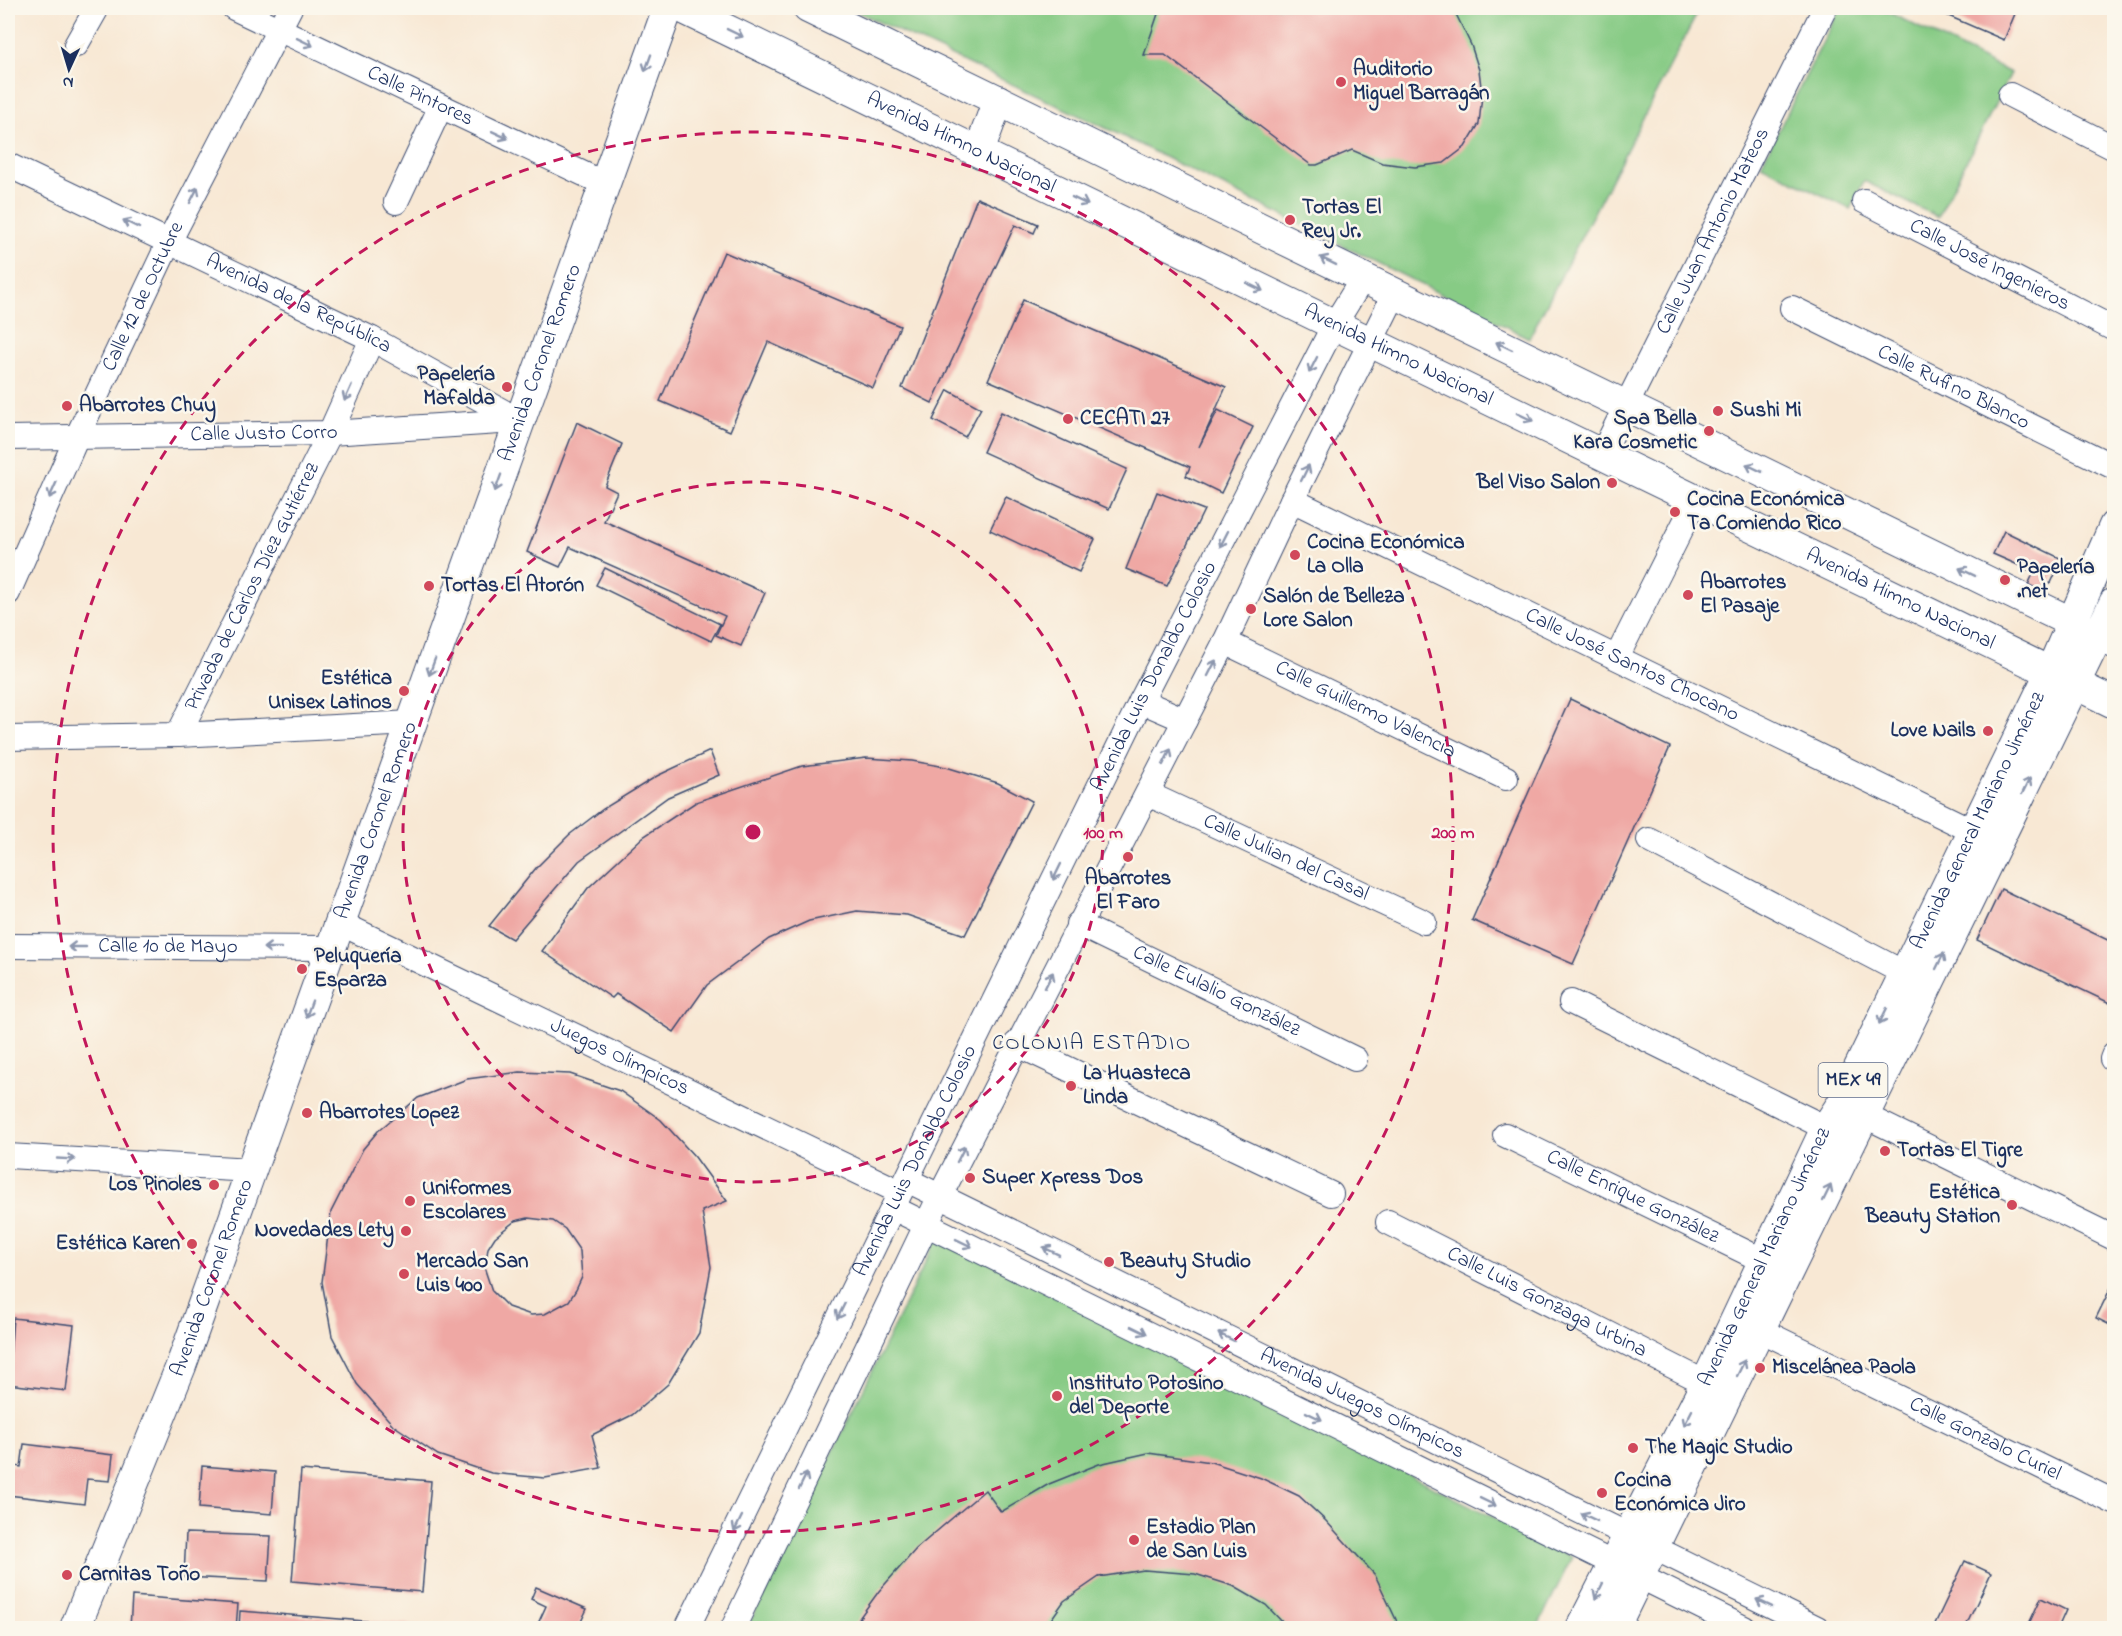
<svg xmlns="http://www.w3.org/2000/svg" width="2122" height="1636" font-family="'Indie Flower',sans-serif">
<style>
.green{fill:#87cb85;stroke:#517d72;stroke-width:1.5}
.building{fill:#efa8a4;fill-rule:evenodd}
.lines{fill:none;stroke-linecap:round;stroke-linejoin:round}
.minor-casing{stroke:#3c4b70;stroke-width:26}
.major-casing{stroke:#3c4b70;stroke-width:32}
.minor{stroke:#fff;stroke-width:24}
.major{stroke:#fff;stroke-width:30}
.oneway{stroke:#8d97ae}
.ring{fill:none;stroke:#c2185b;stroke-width:3;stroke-dasharray:10 8}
.poi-dot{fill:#d1495b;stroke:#fbf7ec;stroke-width:2}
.labels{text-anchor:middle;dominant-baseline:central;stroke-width:5;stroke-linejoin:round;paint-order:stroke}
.shield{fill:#fbf7ec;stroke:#5e6b89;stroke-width:1.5}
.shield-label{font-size:20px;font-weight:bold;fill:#1b2f5e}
.poi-label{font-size:21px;font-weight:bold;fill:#1b2f5e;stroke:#fbf7ec;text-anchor:start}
.street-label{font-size:21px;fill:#1b2f5e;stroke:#fbf7ec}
.neighbourhood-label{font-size:22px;letter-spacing:1.5px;fill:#1b2f5e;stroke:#fbf7ec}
.centre{fill:#c2185b;stroke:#fbf7ec;stroke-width:3}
.ring-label{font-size:18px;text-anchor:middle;font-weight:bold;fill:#c2185b;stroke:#fbf7ec;stroke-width:5;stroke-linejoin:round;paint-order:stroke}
</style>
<rect width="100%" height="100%" fill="#fbf7ec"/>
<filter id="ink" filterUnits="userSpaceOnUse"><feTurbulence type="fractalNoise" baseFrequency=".0167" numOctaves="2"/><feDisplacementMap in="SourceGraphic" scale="12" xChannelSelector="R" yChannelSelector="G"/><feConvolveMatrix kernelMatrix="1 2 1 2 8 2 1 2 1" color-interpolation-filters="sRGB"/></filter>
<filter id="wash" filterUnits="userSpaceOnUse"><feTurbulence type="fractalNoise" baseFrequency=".008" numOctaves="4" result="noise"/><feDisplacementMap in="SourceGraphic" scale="24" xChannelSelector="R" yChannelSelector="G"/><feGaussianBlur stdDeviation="1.35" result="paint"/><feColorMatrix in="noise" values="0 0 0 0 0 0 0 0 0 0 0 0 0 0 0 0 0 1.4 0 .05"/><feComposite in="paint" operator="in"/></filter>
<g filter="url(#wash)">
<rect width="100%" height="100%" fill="#f8e8d4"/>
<g class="green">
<path d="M849,8H1700L1529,338L1112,131Z"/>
<path d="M1840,8H1880L2011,73L1938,217L1864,181L1850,209L1761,165Z"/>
<path d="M938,1236L1572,1557L1537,1628H747Z"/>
</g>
<g id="blocks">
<g class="building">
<path d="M1160,8H1453L1471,45L1479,70L1482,95L1479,124L1465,147L1444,163L1415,167L1382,163L1352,150L1317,165H1311L1165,55H1144Z"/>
<path d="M1930,8H2013L2017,9L2004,40Z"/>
<path d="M977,198L1038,224L1034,233L1015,225L932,403L902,388Z"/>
<path d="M724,252L900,326L873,388L768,342L730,431L660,401Z"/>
<path d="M1023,300L1226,387L1199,447L1218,410L1253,427L1221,493L1186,476L1190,467L988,380Z"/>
<path d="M948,390L981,408L965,437L933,420Z"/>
<path d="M1001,412L1127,469L1109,509L983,452Z"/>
<path d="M577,422L622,444L605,486L617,492L604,521L765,593L741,646L716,635L725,616L570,547L560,567L527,552Z"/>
<path d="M1157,492L1204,510L1167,586L1126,569Z"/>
<path d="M1006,497L1095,539L1079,572L990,530Z"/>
<path d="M2004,531L2062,559L2051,583L2037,590L2028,585L2034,572L1993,554Z"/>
<path d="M605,568L720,624L711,641L596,585Z"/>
<path d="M1570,699L1670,747L1573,964L1472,920Z"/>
<path d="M710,751L719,775L668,797L579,861L512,939L489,926L536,868L569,835L603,809L657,776Z"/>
<path d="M866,758L912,761L946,767L998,783L1032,801L965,935L907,915L857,911L809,921L769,939L707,985L674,1032L616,994L612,998L542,951L588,888L643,837L696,802L802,766Z"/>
<path d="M2001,889L2114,943V1005L1977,940Z"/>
<path d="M520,1072L570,1074L620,1091L661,1120L695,1157L727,1201L702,1211L711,1267L699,1333L668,1384L632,1415L592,1435L601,1468L545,1478L491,1473L438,1455L393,1425L357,1384L332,1336L322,1282L331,1212L363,1149L378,1131L418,1098L467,1079ZM528,1218L553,1221L565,1229L580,1251L582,1277L576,1290L569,1301L545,1314L531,1315L508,1307L492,1291L485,1270L488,1248L495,1237L515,1221Z"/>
<path d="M2114,1281V1327L2096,1318Z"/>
<path d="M13,1318L74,1325L66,1391L8,1384Z"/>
<path d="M24,1444L113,1455L110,1481L87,1479L84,1504L8,1495V1465L21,1467Z"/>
<path d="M1148,1453L1211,1462L1261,1478L1299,1496L1326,1521L1375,1575L1400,1628H1288L1266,1605L1233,1586L1195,1574L1144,1570L1099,1577L1064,1601L1045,1628H852L879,1591L916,1549L985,1490L1001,1512L1049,1484L1099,1464Z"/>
<path d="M202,1466L275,1472L272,1514L199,1508Z"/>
<path d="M301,1470L431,1481L422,1592L292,1581Z"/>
<path d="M186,1533L271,1536L268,1581L184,1577Z"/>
<path d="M1965,1561L1991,1573L1965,1628H1933Z"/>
<path d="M536,1587L587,1609L578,1628H536L546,1606L531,1599Z"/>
<path d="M132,1596L238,1604L236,1628H130Z"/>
<path d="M2041,1598L2066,1610L2058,1628H2027Z"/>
<path d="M240,1611L438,1627V1628H239Z"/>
</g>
</g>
</g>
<g filter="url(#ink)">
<use href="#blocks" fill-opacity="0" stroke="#3c4b70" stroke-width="1.5"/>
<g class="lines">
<defs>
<g id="minor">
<path id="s1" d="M234,8L605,184"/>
<path d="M76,45L97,8"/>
<path d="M2010,95L2114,148"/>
<path id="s2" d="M8,165L372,339L520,421"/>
<path id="s3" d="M1864,201L2114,329"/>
<path d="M396,202L440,108"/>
<path id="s4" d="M1792,308L2114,467"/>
<path id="s5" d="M8,438L330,433L515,421"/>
<path id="s6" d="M1602,454L1825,8"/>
<path id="s7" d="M1292,500L1973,831"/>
<path id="s8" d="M8,593L77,437L169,242L290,8"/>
<path id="s9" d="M1225,642L1506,778"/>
<path d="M1617,657L1696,500"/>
<path d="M1141,701L1185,720"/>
<path id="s10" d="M178,735L330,433L372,339"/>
<path d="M8,738L178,735L412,723"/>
<path id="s11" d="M1148,794L1424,922"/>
<path d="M1649,840L1904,973"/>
<path id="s12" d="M340,923L900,1192"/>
<path id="s13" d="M1078,924L1355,1059"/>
<path id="s14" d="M8,946L331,948"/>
<path d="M1571,1002L1826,1128"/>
<path d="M1016,1044L1331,1194"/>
<path d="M2112,1059L2114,1054"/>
<path d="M1849,1108L2114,1238"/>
<path id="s15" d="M1505,1135L1762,1260"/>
<path d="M8,1156L251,1170"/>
<path id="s16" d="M907,1180L1817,1628"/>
<path d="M893,1208L1744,1628"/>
<path id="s17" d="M1388,1222L1706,1383"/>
<path id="s18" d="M1760,1330L2114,1502"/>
<path id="s19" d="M687,1628L1141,701L1334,325L1363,278"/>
<path d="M733,1628L940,1196L1225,642L1292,500L1395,293"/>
</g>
<g id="major">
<path id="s20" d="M682,8L2114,703"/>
<path d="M808,8L2114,643"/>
<path d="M979,152L998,100"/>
<path id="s21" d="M75,1628L181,1366L668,8"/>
<path id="s22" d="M1581,1628L1706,1383L1826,1128L1841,1105L2050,673L2114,526"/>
<path d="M1614,1628L2114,603"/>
</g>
</defs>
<use href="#minor" class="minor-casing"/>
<use href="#major" class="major-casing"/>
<use href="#minor" class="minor"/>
<use href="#major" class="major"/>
</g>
<defs><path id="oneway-shaft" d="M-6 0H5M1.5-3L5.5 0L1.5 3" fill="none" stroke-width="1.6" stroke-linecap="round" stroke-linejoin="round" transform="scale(1.5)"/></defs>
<g class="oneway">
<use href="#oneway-shaft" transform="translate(735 33) rotate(26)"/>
<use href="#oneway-shaft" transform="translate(305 42) rotate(26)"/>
<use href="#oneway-shaft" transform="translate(648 63) rotate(110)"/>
<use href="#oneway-shaft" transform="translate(500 135) rotate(25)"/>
<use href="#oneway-shaft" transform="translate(194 195) rotate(-63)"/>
<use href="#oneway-shaft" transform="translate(1080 201) rotate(26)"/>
<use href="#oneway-shaft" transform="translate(131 224) rotate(-154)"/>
<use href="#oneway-shaft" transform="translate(1328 261) rotate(-154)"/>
<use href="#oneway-shaft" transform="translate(1255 287) rotate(26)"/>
<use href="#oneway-shaft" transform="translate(1504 346) rotate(-154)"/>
<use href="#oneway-shaft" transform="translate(1313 365) rotate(117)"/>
<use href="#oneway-shaft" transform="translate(348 393) rotate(114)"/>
<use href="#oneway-shaft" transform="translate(1525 417) rotate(26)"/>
<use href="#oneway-shaft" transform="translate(1754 468) rotate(-154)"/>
<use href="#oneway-shaft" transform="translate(1305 473) rotate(-64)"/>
<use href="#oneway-shaft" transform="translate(498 483) rotate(110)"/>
<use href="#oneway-shaft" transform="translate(53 490) rotate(114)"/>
<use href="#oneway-shaft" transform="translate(1224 539) rotate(117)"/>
<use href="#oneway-shaft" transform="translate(1967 572) rotate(-154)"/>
<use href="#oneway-shaft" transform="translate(432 667) rotate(110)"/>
<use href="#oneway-shaft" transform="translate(1212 668) rotate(-63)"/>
<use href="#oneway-shaft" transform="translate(1167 757) rotate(-63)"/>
<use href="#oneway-shaft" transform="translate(2026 786) rotate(-64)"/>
<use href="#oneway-shaft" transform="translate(1057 872) rotate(116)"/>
<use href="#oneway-shaft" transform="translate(77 947) rotate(-180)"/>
<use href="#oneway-shaft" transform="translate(272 948) rotate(-180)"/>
<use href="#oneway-shaft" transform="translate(1940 961) rotate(-64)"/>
<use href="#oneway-shaft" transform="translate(1049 980) rotate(-63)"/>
<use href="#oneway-shaft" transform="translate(309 1009) rotate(110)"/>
<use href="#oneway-shaft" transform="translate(1883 1016) rotate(116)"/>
<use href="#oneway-shaft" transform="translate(961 1154) rotate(-63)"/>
<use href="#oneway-shaft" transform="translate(66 1159) rotate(3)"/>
<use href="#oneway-shaft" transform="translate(1827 1193) rotate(-64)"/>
<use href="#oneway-shaft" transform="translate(964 1243) rotate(26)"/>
<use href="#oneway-shaft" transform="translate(1051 1251) rotate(-154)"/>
<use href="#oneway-shaft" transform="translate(841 1311) rotate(116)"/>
<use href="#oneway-shaft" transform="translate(1139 1330) rotate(26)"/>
<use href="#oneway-shaft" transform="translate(1226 1337) rotate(-154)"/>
<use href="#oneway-shaft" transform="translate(1741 1368) rotate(-64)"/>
<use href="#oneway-shaft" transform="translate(1314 1416) rotate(26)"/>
<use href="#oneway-shaft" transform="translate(1688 1418) rotate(117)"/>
<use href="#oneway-shaft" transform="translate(803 1481) rotate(-64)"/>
<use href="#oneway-shaft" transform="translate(1488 1502) rotate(26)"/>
<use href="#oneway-shaft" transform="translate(1589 1517) rotate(-154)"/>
<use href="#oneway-shaft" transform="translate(738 1524) rotate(116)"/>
<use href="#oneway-shaft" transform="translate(1599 1591) rotate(116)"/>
<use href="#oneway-shaft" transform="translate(1764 1603) rotate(-154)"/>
</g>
</g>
<g class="ring">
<circle cx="753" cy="832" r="350"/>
<circle cx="753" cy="832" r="700"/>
</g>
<g class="poi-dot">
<circle cx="1341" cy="82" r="6"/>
<circle cx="1290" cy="220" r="6"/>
<circle cx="507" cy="387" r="6"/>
<circle cx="67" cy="406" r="6"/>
<circle cx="1718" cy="411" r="6"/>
<circle cx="1068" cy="419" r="6"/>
<circle cx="1709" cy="431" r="6"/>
<circle cx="1612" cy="483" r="6"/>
<circle cx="1675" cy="512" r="6"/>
<circle cx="1295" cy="555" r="6"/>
<circle cx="2005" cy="580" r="6"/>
<circle cx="429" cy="586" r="6"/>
<circle cx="1688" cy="595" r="6"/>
<circle cx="1251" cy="609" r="6"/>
<circle cx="404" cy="691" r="6"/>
<circle cx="1988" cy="731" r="6"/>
<circle cx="1128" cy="857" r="6"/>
<circle cx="302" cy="969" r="6"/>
<circle cx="1071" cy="1086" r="6"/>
<circle cx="307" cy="1113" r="6"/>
<circle cx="1885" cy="1151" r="6"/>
<circle cx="970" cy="1178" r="6"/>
<circle cx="214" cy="1185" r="6"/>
<circle cx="410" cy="1201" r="6"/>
<circle cx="2012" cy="1205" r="6"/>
<circle cx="406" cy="1231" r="6"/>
<circle cx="192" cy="1244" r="6"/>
<circle cx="1109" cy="1262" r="6"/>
<circle cx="404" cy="1274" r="6"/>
<circle cx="1760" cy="1368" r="6"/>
<circle cx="1057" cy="1396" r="6"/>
<circle cx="1633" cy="1448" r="6"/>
<circle cx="1602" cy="1493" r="6"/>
<circle cx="1134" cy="1540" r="6"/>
<circle cx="67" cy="1575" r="6"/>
</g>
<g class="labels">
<rect class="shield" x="1818.5" y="1063" width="69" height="34" rx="4.5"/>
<g class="shield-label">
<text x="1853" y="1080">MEX 49</text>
</g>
<g class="poi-label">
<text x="1353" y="70">Auditorio<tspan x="1353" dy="24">Miguel Barragán</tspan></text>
<text x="1302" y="208">Tortas El<tspan x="1302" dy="24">Rey Jr.</tspan></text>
<text x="495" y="375" text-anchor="end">Papelería<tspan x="495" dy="24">Mafalda</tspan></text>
<text x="79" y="406">Abarrotes Chuy</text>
<text x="1730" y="411">Sushi Mi</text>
<text x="1080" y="419">CECATI 27</text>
<text x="1697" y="419" text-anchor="end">Spa Bella<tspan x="1697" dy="24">Kara Cosmetic</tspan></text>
<text x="1600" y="483" text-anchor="end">Bel Viso Salon</text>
<text x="1687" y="500">Cocina Económica<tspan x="1687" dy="24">Ta Comiendo Rico</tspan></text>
<text x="1307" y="543">Cocina Económica<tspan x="1307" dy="24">La Olla</tspan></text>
<text x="2017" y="568">Papelería<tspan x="2017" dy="24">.net</tspan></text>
<text x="1700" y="583">Abarrotes<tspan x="1700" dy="24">El Pasaje</tspan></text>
<text x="441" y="586">Tortas El Atorón</text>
<text x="1263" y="597">Salón de Belleza<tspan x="1263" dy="24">Lore Salon</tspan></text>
<text x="392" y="679" text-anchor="end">Estética<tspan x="392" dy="24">Unisex Latinos</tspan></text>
<text x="1976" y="731" text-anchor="end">Love Nails</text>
<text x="1128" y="879" text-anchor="middle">Abarrotes<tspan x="1128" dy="24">El Faro</tspan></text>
<text x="314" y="957">Peluquería<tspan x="314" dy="24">Esparza</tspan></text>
<text x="1083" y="1074">La Huasteca<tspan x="1083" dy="24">Linda</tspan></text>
<text x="319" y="1113">Abarrotes Lopez</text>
<text x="1897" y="1151">Tortas El Tigre</text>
<text x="982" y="1178">Super Xpress Dos</text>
<text x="202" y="1185" text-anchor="end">Los Pinoles</text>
<text x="422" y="1189">Uniformes<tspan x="422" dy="24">Escolares</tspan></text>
<text x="2000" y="1193" text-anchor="end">Estética<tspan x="2000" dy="24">Beauty Station</tspan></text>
<text x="394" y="1231" text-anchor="end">Novedades Lety</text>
<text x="180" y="1244" text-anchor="end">Estética Karen</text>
<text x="416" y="1262">Mercado San<tspan x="416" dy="24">Luis 400</tspan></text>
<text x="1121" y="1262">Beauty Studio</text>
<text x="1772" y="1368">Miscelánea Paola</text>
<text x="1069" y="1384">Instituto Potosino<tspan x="1069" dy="24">del Deporte</tspan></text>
<text x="1645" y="1448">The Magic Studio</text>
<text x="1614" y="1481">Cocina<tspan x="1614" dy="24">Económica Jiro</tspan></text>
<text x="1146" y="1528">Estadio Plan<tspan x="1146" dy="24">de San Luis</tspan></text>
<text x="79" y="1575">Carnitas Toño</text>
</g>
<g class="street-label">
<text stroke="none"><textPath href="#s1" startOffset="206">Calle Pintores</textPath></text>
<text stroke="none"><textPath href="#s20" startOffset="310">Avenida Himno Nacional</textPath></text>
<text stroke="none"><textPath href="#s6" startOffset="249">Calle Juan Antonio Mateos</textPath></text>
<text stroke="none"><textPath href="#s3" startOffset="141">Calle José Ingenieros</textPath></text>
<text stroke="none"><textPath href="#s8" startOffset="326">Calle 12 de Octubre</textPath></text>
<text stroke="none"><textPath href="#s2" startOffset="322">Avenida de la República</textPath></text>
<text stroke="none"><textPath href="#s20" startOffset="796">Avenida Himno Nacional</textPath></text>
<text stroke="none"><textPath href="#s21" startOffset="1348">Avenida Coronel Romero</textPath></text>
<text stroke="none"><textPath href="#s4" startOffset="180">Calle Rufino Blanco</textPath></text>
<text stroke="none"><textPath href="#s5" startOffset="256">Calle Justo Corro</textPath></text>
<text stroke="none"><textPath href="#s10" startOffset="166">Privada de Carlos Díez Gutiérrez</textPath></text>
<text stroke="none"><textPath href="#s20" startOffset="1354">Avenida Himno Nacional</textPath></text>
<text stroke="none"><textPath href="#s7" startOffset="378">Calle José Santos Chocano</textPath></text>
<text stroke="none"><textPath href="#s19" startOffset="1060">Avenida Luis Donaldo Colosio</textPath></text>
<text stroke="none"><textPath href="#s9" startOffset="156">Calle Guillermo Valencia</textPath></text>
<text stroke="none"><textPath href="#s21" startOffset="862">Avenida Coronel Romero</textPath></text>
<text stroke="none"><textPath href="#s22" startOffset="900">Avenida General Mariano Jiménez</textPath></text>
<text stroke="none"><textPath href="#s11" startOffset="152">Calle Julian del Casal</textPath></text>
<text stroke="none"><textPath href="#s14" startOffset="160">Calle 10 de Mayo</textPath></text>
<text stroke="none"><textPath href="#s13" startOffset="154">Calle Eulalio González</textPath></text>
<text stroke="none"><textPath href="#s12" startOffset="310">Juegos Olimpicos</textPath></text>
<text stroke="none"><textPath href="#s19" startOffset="520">Avenida Luis Donaldo Colosio</textPath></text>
<text stroke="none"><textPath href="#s15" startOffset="142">Calle Enrique González</textPath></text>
<text stroke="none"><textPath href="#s22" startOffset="414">Avenida General Mariano Jiménez</textPath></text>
<text stroke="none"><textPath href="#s21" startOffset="376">Avenida Coronel Romero</textPath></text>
<text stroke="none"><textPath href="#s17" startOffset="178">Calle Luis Gonzaga Urbina</textPath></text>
<text stroke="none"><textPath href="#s16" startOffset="507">Avenida Juegos Olímpicos</textPath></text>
<text stroke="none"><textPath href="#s18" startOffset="250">Calle Gonzalo Curiel</textPath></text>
</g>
<g class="neighbourhood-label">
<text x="1092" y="1044">COLONIA ESTADIO</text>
</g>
</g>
<circle cx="753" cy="832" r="9" class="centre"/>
<g class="ring-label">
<text x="1103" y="838">100 m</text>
<text x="1453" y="838">200 m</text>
</g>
<rect width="2122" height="1636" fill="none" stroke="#fbf7ec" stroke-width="30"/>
<g transform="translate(69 69) rotate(184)" stroke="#fbf7ec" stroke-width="4.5" paint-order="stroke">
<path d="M0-4.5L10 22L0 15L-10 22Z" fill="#1b2f5e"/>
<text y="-9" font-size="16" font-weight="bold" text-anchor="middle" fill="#1b2f5e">N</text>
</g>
</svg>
